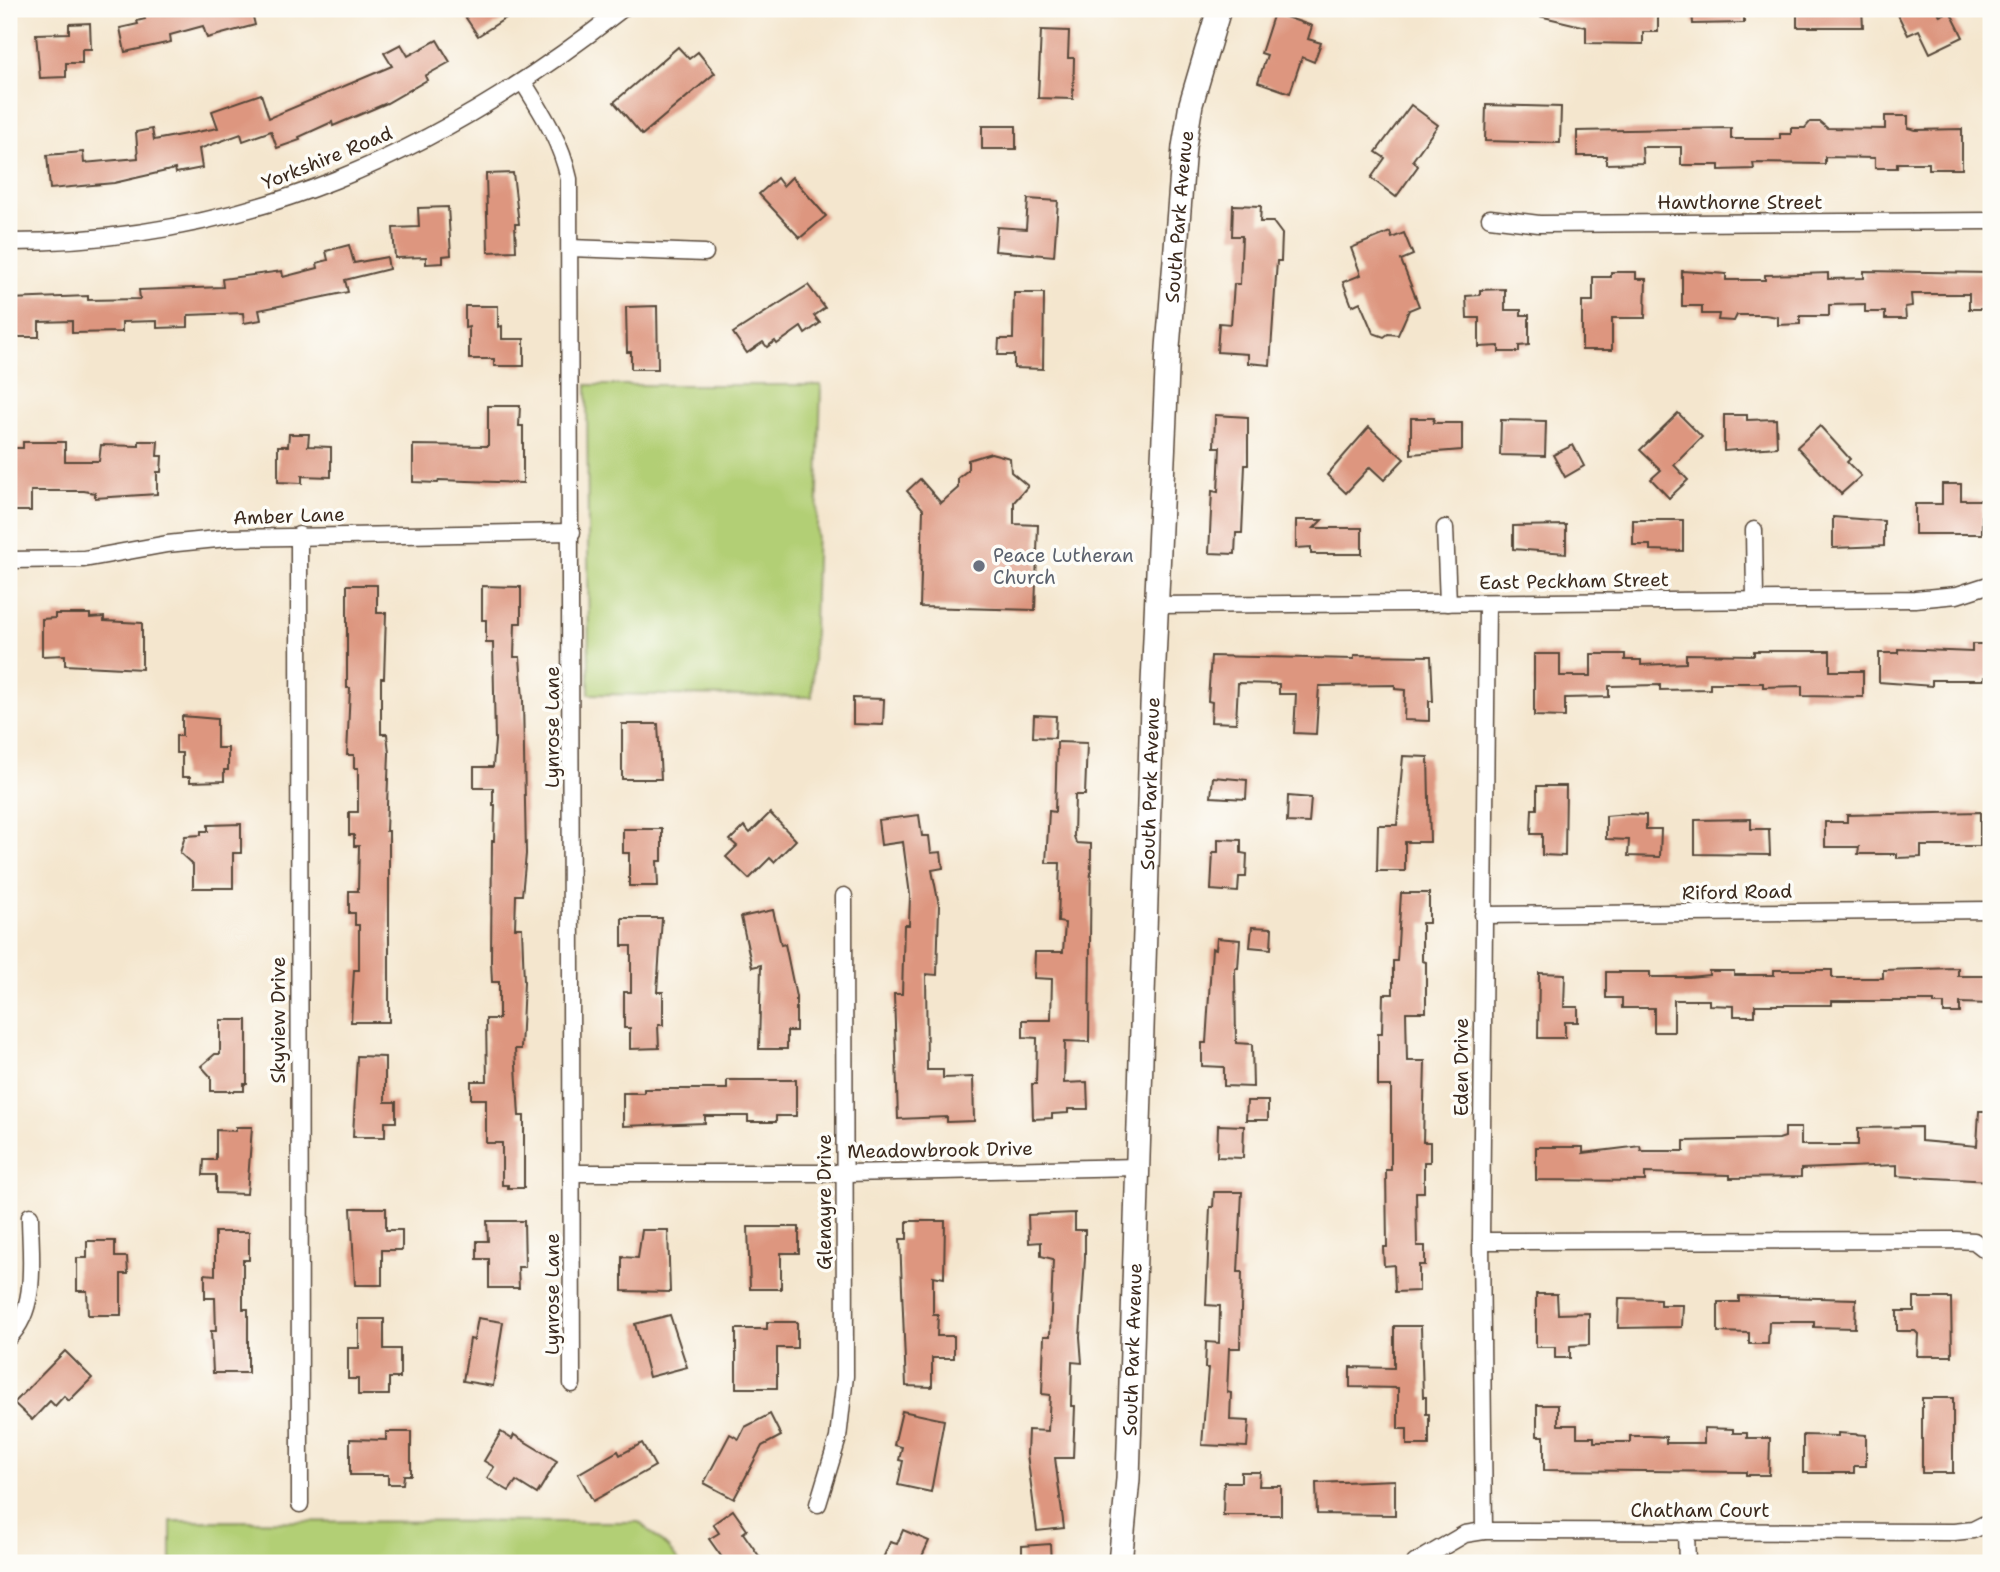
<svg xmlns="http://www.w3.org/2000/svg" width="2000" height="1572" font-family="'Shantell Sans',sans-serif">
<style>
.green{fill:#b2cf75;stroke:#767c4a;stroke-width:2}
.building{fill:#dd967f}
.lines{fill:none;stroke-linecap:round;stroke-linejoin:round}
.street-casing{stroke:#574638;stroke-width:19}
.secondary-casing{stroke:#574638;stroke-width:26}
.street{stroke:#fff;stroke-width:16}
.secondary{stroke:#fff;stroke-width:23}
.worship-dot{fill:#6b7280;stroke:#fdfcf7;stroke-width:2.5}
.labels{text-anchor:middle;dominant-baseline:central;stroke-width:7;stroke-linejoin:round;paint-order:stroke}
.street-label{font-size:19px;fill:#3b2a1e;stroke:#fdfcf7}
.worship-label{font-size:19px;fill:#5b616d;stroke:#fdfcf7;text-anchor:start}
</style>
<rect width="100%" height="100%" fill="#fdfcf7"/>
<filter id="ink" filterUnits="userSpaceOnUse"><feTurbulence type="fractalNoise" baseFrequency=".0143" numOctaves="2"/><feDisplacementMap in="SourceGraphic" scale="14" xChannelSelector="R" yChannelSelector="G"/><feConvolveMatrix kernelMatrix="1 2 1 2 8 2 1 2 1" color-interpolation-filters="sRGB"/></filter>
<filter id="wash" filterUnits="userSpaceOnUse"><feTurbulence type="fractalNoise" baseFrequency=".00686" numOctaves="4" result="noise"/><feDisplacementMap in="SourceGraphic" scale="28" xChannelSelector="R" yChannelSelector="G"/><feGaussianBlur stdDeviation="1.57" result="paint"/><feColorMatrix in="noise" values="0 0 0 0 0 0 0 0 0 0 0 0 0 0 0 0 0 1.4 0 .05"/><feComposite in="paint" operator="in"/></filter>
<g filter="url(#wash)">
<rect width="100%" height="100%" fill="#f4e6ce"/>
<g class="green">
<path d="M587,385H821L812,697L589,694Z"/>
<path d="M171,1521L639,1522L668,1548L680,1563H171Z"/>
</g>
<g id="blocks">
<g class="building">
<path d="M172,9H251L255,25L207,38L203,26L170,35L171,42L125,52L120,28L138,24L137,21L145,19L144,15Z"/>
<path d="M460,9H520L478,36Z"/>
<path d="M1536,9H1652V12H1658V32H1643V44L1586,43V27L1535,15Z"/>
<path d="M1692,9H1744V23L1693,24Z"/>
<path d="M1797,9H1862L1863,27H1797Z"/>
<path d="M1895,9H1937L1940,16L1950,11L1963,37L1930,53L1919,30L1908,35Z"/>
<path d="M1274,13L1312,26L1308,39L1321,43L1314,62L1302,57L1290,93L1258,82L1267,55L1261,53Z"/>
<path d="M90,23L91,49H82V63H66V77L40,78L36,34L69,33V24Z"/>
<path d="M1041,30L1069,31L1068,58H1074L1073,99L1038,98Z"/>
<path d="M437,40L450,62L425,76L427,80L387,103L333,126L332,122L299,137L300,140L277,148L271,131L243,141L241,134L199,149L202,168L176,173L175,169L114,183L50,189L47,155L83,152L84,163L138,158L136,132L152,129L154,140L218,128L212,111L261,94L269,118L392,66L384,53L401,44L408,56Z"/>
<path d="M678,47L689,59L698,52L715,73L642,135L614,102Z"/>
<path d="M1411,105L1438,125L1413,160L1418,166L1396,197L1371,178L1385,158L1376,152Z"/>
<path d="M1486,105L1561,107L1560,143L1485,141Z"/>
<path d="M1885,116H1908V128L1916,130L1962,129V169H1929V163H1897V168H1875V158L1825,157V164L1753,163L1754,169L1719,170V165H1681V147H1642L1643,163L1606,164V156H1577V131L1731,128V139H1780V134H1791V128H1805L1810,122H1820L1827,128L1885,129Z"/>
<rect x="982" y="126" width="34" height="23"/>
<path d="M513,173L519,224H515L516,251L488,252L486,174Z"/>
<path d="M792,177L826,216L800,238L759,194L777,178L783,186Z"/>
<path d="M1028,199L1058,201L1054,256L995,251L997,227L1026,229Z"/>
<path d="M1233,205L1261,206L1260,222H1273L1282,234L1281,261H1277L1270,365L1248,363V354L1217,352L1219,323L1231,324L1234,284H1240L1242,236H1232Z"/>
<path d="M448,207L451,255L443,256V263L426,264V257L395,258L393,228L419,227L418,208Z"/>
<path d="M1390,232L1392,238L1404,233L1413,255L1401,260L1419,306L1409,310L1398,335L1388,334L1384,337L1373,333L1360,302L1352,306L1343,282L1361,275L1351,248Z"/>
<path d="M349,245L354,263L387,257L389,269L345,280L348,292L259,310L261,320L244,323L243,313L188,315V327L157,328V321L122,322V332L72,333V321L39,322V337H9V299L88,296V300L140,299L139,290L223,287L222,279L282,271L283,277L318,268L317,263L328,260L326,251Z"/>
<path d="M1682,271L1726,274V280H1765V275L1802,274L1828,273V279L1864,278V271L1991,273V303H1987V309H1969V294H1911L1912,306L1905,307L1906,319H1885V312H1865V304L1829,305V316H1800V324L1778,325V317L1765,315H1737L1734,321L1718,320L1719,314H1702V306H1682Z"/>
<path d="M1611,272H1636V279H1646L1645,318H1612V350H1582V301H1593V277H1611Z"/>
<path d="M808,285L825,308L814,316L820,323L805,334L801,327L777,344L775,341L767,347L763,342L747,353L733,333Z"/>
<path d="M1505,289V310H1521V315H1529V345L1519,346V352H1499V346L1479,347V318H1467L1466,296L1480,295V290Z"/>
<path d="M1014,293H1044L1043,369L1014,368V355H998L999,339H1013Z"/>
<path d="M465,306H498V327L502,326V339H524V366H494V359H469V327L465,328Z"/>
<path d="M657,306L658,369H631V352H627L626,307Z"/>
<path d="M488,406H520L519,426H523V483L439,480L438,483L413,482V445L488,446Z"/>
<path d="M1678,413L1702,437L1674,465L1688,480L1669,498L1651,479L1661,470L1640,450Z"/>
<path d="M1215,415L1248,417V465H1245L1242,533H1236L1235,554L1209,553L1212,491L1218,492L1220,447H1214Z"/>
<path d="M1724,415H1747V420L1776,419L1777,447L1724,451Z"/>
<path d="M1411,418H1434L1433,423H1462V450L1411,454Z"/>
<path d="M1501,420L1546,421L1545,456L1500,455Z"/>
<path d="M1820,426L1850,459L1847,462L1861,476L1841,494L1797,447Z"/>
<path d="M1369,427L1404,459L1384,480L1370,467L1346,493L1327,475Z"/>
<path d="M289,434H309L308,446L331,447V477L302,476V483L278,482V446H288Z"/>
<path d="M139,441H158L157,456H162L161,472H157V494L95,498V493L84,491H31V511H9V448H23V442H65V461H99L101,445L139,446Z"/>
<path d="M1573,445L1584,466L1565,477L1553,455Z"/>
<path d="M991,453L1010,458L1011,472L1028,486L1014,502V524L1038,525L1035,610L920,607L923,509L907,491L920,479L941,503L958,488V478L968,470V460Z"/>
<path d="M1942,484H1961V500H1982V534H1915V504H1942Z"/>
<path d="M1833,517L1884,521V546L1833,548Z"/>
<path d="M1296,520H1322L1314,528H1362V554H1311V547L1296,548Z"/>
<path d="M1633,520H1683V551L1650,550V545H1633Z"/>
<path d="M1566,525V553L1513,549V526Z"/>
<path d="M347,585H377V613H386L384,678H381V734H387L389,753L386,831H389V1022H351L354,970H359V925H355V913H349V891H358L359,846H354V835H349V812H358V768H354V755H347L350,688H347Z"/>
<path d="M482,586L521,587V623H515L514,657H520L523,700L526,854L522,895H516L515,928H522L524,982L521,1049H515L519,1116H524V1188H508V1185H502V1143H486V1099H471V1081H487L486,1019H499V982H492L491,961L492,841H494L495,805H493V788H474V767H493L495,741L493,643H486V620H482Z"/>
<path d="M55,614H90V618L104,617V621L142,623V669L65,665V655L42,656V619L55,618Z"/>
<path d="M1972,644H1991V677H1984V680H1932V686L1879,682V653H1898V649L1972,652Z"/>
<path d="M1754,651H1830V671H1863V697L1802,696V686L1763,687V683H1710V689L1660,690V685L1609,686V697L1565,698V717L1534,716V654H1560V676H1591V654H1625V660H1641V665L1686,663V654L1754,655Z"/>
<path d="M1354,655L1431,656L1433,701H1429V721L1404,720L1405,690L1395,689V685L1319,686L1316,734L1294,733L1296,694H1279V684L1238,683L1236,723L1211,722L1212,702L1208,701L1211,656L1354,659Z"/>
<path d="M853,698L884,699L883,725L853,724Z"/>
<path d="M1034,715L1056,716L1055,738L1033,737Z"/>
<path d="M182,716L217,719V748H228V770H224V781L190,782V777H182V753H176V736H182Z"/>
<path d="M622,724H658L661,779H622Z"/>
<path d="M1057,742L1087,743L1085,795H1075L1074,836L1076,843L1091,844L1089,1042L1065,1041L1064,1083L1087,1082L1088,1109H1068V1113L1052,1114V1118L1033,1119L1032,1084H1036L1037,1038L1023,1037V1020H1051L1052,979L1034,978L1035,952H1063L1065,923L1058,922L1060,863H1046L1049,811L1055,812Z"/>
<path d="M1403,756L1428,757L1430,842H1405V871H1377L1378,825H1397Z"/>
<path d="M1213,777L1247,780L1246,799L1211,797Z"/>
<path d="M1537,786H1566L1565,856L1542,855V834H1531L1532,809H1537Z"/>
<path d="M1288,796L1311,798L1309,823L1287,822Z"/>
<path d="M1980,812V846H1921V857L1897,858V854H1858L1859,847H1825V822H1847V815Z"/>
<path d="M770,813L796,840L774,862L770,858L749,879L726,857L737,846L730,840L744,826L750,833Z"/>
<path d="M1627,814L1646,815V829H1661L1660,857L1628,856L1629,840L1606,839V816Z"/>
<path d="M919,815L922,836H929L931,853L941,852L943,868L932,870L939,905L937,975L926,974L927,1070H943V1078L973,1077L974,1121L947,1122V1117L898,1119L894,994H902L904,925H909L910,895L903,842L881,845L878,820Z"/>
<path d="M1751,819V829H1769L1770,855L1695,854V820Z"/>
<path d="M241,824V853H233V888H193V865L180,853L185,836L201,835V831H208V825Z"/>
<path d="M623,829H662V861H657L658,886H629V853H623Z"/>
<path d="M1218,839L1241,840V853L1247,854L1246,877H1239L1238,892L1211,890L1213,852H1218Z"/>
<path d="M1401,893H1429V923H1422V961L1426,962V1012H1406L1407,1061H1425L1423,1142H1430V1162H1424V1192H1416L1417,1246H1425V1265H1419V1291L1395,1292L1394,1265L1384,1266L1383,1247H1387L1386,1170H1391V1086H1378V1033H1382L1383,994H1393V961H1397Z"/>
<path d="M773,910L781,945L785,944L796,997V1031H787V1049H759L761,965L752,967L741,917Z"/>
<path d="M622,918H662L657,992H663V1025H658L659,1048L630,1049V1028H624V992H631V946H622Z"/>
<path d="M1252,927L1272,928L1271,949L1250,947Z"/>
<path d="M1217,938L1240,940L1238,968H1235L1236,1043L1252,1044L1253,1087L1224,1086V1067L1202,1066V1043H1206L1212,948L1216,949Z"/>
<path d="M1958,968V976H1991V1004L1960,1003V1013H1944V1004H1934V1001H1832V1005H1755V1016H1734V1006L1709,1005V1000H1674V1032H1654V1008H1622V998H1606V972H1650V977H1689L1709,975V971H1734V975H1774V970H1832V978H1883V970Z"/>
<path d="M1539,973L1565,974L1564,1007H1578V1022H1565V1038H1538Z"/>
<path d="M220,1020H247V1084H244V1091H211V1077L201,1066L215,1054H220Z"/>
<path d="M357,1056L385,1057V1102H396V1122H385V1137H353Z"/>
<path d="M727,1080H796V1116H776V1122H748V1116H705V1123L623,1126V1093H644V1089H727Z"/>
<path d="M1247,1101H1268V1120H1246Z"/>
<path d="M1979,1111H1991V1181L1897,1176V1165L1801,1169V1177L1730,1178V1175L1645,1173V1181L1536,1180V1147H1583V1153L1640,1146L1641,1151H1684V1141L1779,1139L1785,1137V1128H1801V1145H1858V1128L1921,1127V1141L1977,1146Z"/>
<path d="M1218,1125L1244,1126L1243,1158L1217,1157Z"/>
<path d="M236,1127H252L247,1194L216,1193V1175H203L204,1160H216V1130L236,1131Z"/>
<path d="M1214,1192H1242L1238,1272H1242L1240,1348H1229L1227,1392L1231,1393L1230,1420L1249,1421L1247,1447L1202,1445L1208,1368H1205L1206,1342L1219,1343L1220,1306L1206,1305L1210,1207H1213Z"/>
<path d="M351,1208H386V1230H402V1250H382V1285H355Z"/>
<path d="M1075,1213V1230H1085V1258L1080,1337L1082,1363L1072,1362L1071,1406H1075L1073,1458H1055L1064,1528L1037,1531L1027,1454L1028,1430L1048,1431L1050,1395L1042,1394L1044,1336H1050L1053,1259L1041,1256V1242L1029,1243L1028,1215Z"/>
<path d="M487,1221H524L525,1267H518L519,1288H489V1259H477V1241H488Z"/>
<path d="M907,1221H945L944,1278L933,1276V1314H938L937,1336H954V1358H932V1387L906,1386L900,1239H907Z"/>
<path d="M748,1227H799V1253H781V1289H750Z"/>
<path d="M642,1230H668L670,1292L622,1291V1257L638,1258Z"/>
<path d="M215,1232H249V1260H243V1309H248V1373H213L211,1331H216L215,1298H205V1274L215,1275Z"/>
<path d="M87,1241H115V1257H127L128,1274H121V1315H88L87,1291H77V1258H87Z"/>
<path d="M1536,1294H1557L1558,1314L1589,1313V1345L1570,1346V1358H1555V1347H1536Z"/>
<path d="M1739,1296L1856,1299L1855,1328L1814,1327V1322H1769L1768,1344H1749V1333L1718,1332V1302H1739Z"/>
<path d="M1619,1298L1660,1299V1305H1683L1682,1327L1618,1328Z"/>
<path d="M1914,1298H1951L1952,1356H1917L1918,1334L1915,1331H1897V1311H1914Z"/>
<path d="M670,1315L687,1367L649,1377L635,1324Z"/>
<path d="M478,1318L503,1322L493,1386L463,1381L470,1339L474,1340Z"/>
<path d="M359,1319H384V1349H400V1378H389V1395H358V1379H348V1348H359Z"/>
<path d="M767,1322H797V1348H777V1388H736V1329H767Z"/>
<path d="M1394,1326H1421L1423,1397H1426V1414H1429V1445H1407V1429H1398V1388L1350,1387V1367L1394,1368Z"/>
<path d="M65,1351L92,1378L69,1401L64,1396L55,1406L50,1401L32,1420L14,1403Z"/>
<rect x="1922" y="1398" width="31" height="75"/>
<path d="M1537,1405H1558V1425H1577V1437H1594V1442H1630V1436H1650L1666,1437V1443H1704V1428L1733,1429V1433H1747V1438H1770L1769,1475H1746V1472L1544,1470V1436H1537Z"/>
<path d="M902,1411L944,1420L931,1492L898,1485L903,1461L899,1460L902,1447L894,1445Z"/>
<path d="M770,1414L781,1436L762,1446L734,1499L704,1483L730,1434L739,1439L745,1427Z"/>
<path d="M386,1432H411V1475H404L403,1484H388V1475H350V1439L386,1440Z"/>
<path d="M501,1432L512,1439L514,1435L557,1461L537,1494L516,1481L509,1491L487,1478L494,1467L484,1461Z"/>
<path d="M1838,1433L1866,1435V1466H1854V1473H1803V1435L1838,1436Z"/>
<path d="M642,1443L655,1466L593,1501L578,1474L618,1451L620,1455Z"/>
<path d="M1241,1472H1260L1259,1486H1281V1515H1223L1224,1482H1241Z"/>
<path d="M1395,1480V1515L1317,1514L1316,1483Z"/>
<path d="M733,1510L747,1530L743,1533L764,1563H726L709,1539L719,1533L713,1524Z"/>
<path d="M903,1530L929,1541L919,1563H881L890,1542L897,1544Z"/>
<path d="M1050,1544L1051,1563H1022V1546Z"/>
</g>
</g>
</g>
<g filter="url(#ink)">
<use href="#blocks" fill-opacity="0" stroke="#574638" stroke-width="2"/>
<g class="lines">
<defs>
<g id="street">
<path d="M523,82C543,114 561,142 569,179L572,1384"/>
<path d="M1490,218L1539,224L1991,221"/>
<path d="M9,242C246,242 438,154 622,9"/>
<path d="M570,248L705,253"/>
<path d="M1445,528L1448,603"/>
<path d="M1754,530L1755,599"/>
<path d="M299,535L300,1504"/>
<path d="M9,560L84,559L167,544L227,538L572,532"/>
<path d="M1156,605L1915,599L1957,595L1991,584"/>
<path d="M1483,915L1991,910"/>
<path d="M574,1173H846L1139,1167"/>
<path d="M1481,1241L1956,1240L1974,1241L1991,1254"/>
<path d="M9,1337C39,1307 30,1255 30,1216"/>
<path d="M818,1504L838,1438L845,1376L844,896"/>
<path d="M1484,1531L1481,1241L1487,603"/>
<path d="M1686,1531L1687,1563"/>
<path d="M1415,1563L1465,1534L1484,1531L1954,1532L1973,1530L1991,1521"/>
</g>
<g id="secondary">
<path id="s1" d="M1120,1563L1128,1479L1152,706L1168,348L1184,147L1191,104L1219,9"/>
</g>
</defs>
<use href="#street" class="street-casing"/>
<use href="#secondary" class="secondary-casing"/>
<use href="#street" class="street"/>
<use href="#secondary" class="secondary"/>
</g>
</g>
<circle class="worship-dot" cx="979" cy="566" r="7"/>
<g class="labels">
<g class="street-label">
<text transform="translate(327 158) rotate(-22)">Yorkshire Road</text>
<text x="1740" y="202">Hawthorne Street</text>
<text stroke="none"><textPath href="#s1" startOffset="1348">South Park Avenue</textPath></text>
<text transform="translate(289 516) rotate(-2)">Amber Lane</text>
<text transform="translate(1574 581) rotate(-1)">East Peckham Street</text>
<text transform="translate(552 727) rotate(-90)">Lynrose Lane</text>
<text stroke="none"><textPath href="#s1" startOffset="780">South Park Avenue</textPath></text>
<text transform="translate(1737 892) rotate(-1)">Riford Road</text>
<text transform="translate(278 1020) rotate(-90)">Skyview Drive</text>
<text transform="translate(1461 1067) rotate(-90)">Eden Drive</text>
<text transform="translate(940 1150) rotate(-1)">Meadowbrook Drive</text>
<text transform="translate(824 1202) rotate(-90)">Glenayre Drive</text>
<text transform="translate(552 1294) rotate(-90)">Lynrose Lane</text>
<text stroke="none"><textPath href="#s1" startOffset="214">South Park Avenue</textPath></text>
<text x="1700" y="1510">Chatham Court</text>
</g>
<g class="worship-label">
<text x="993" y="555">Peace Lutheran<tspan x="993" dy="22">Church</tspan></text>
</g>
</g>
<rect width="2000" height="1572" fill="none" stroke="#fdfcf7" stroke-width="35"/>
</svg>
